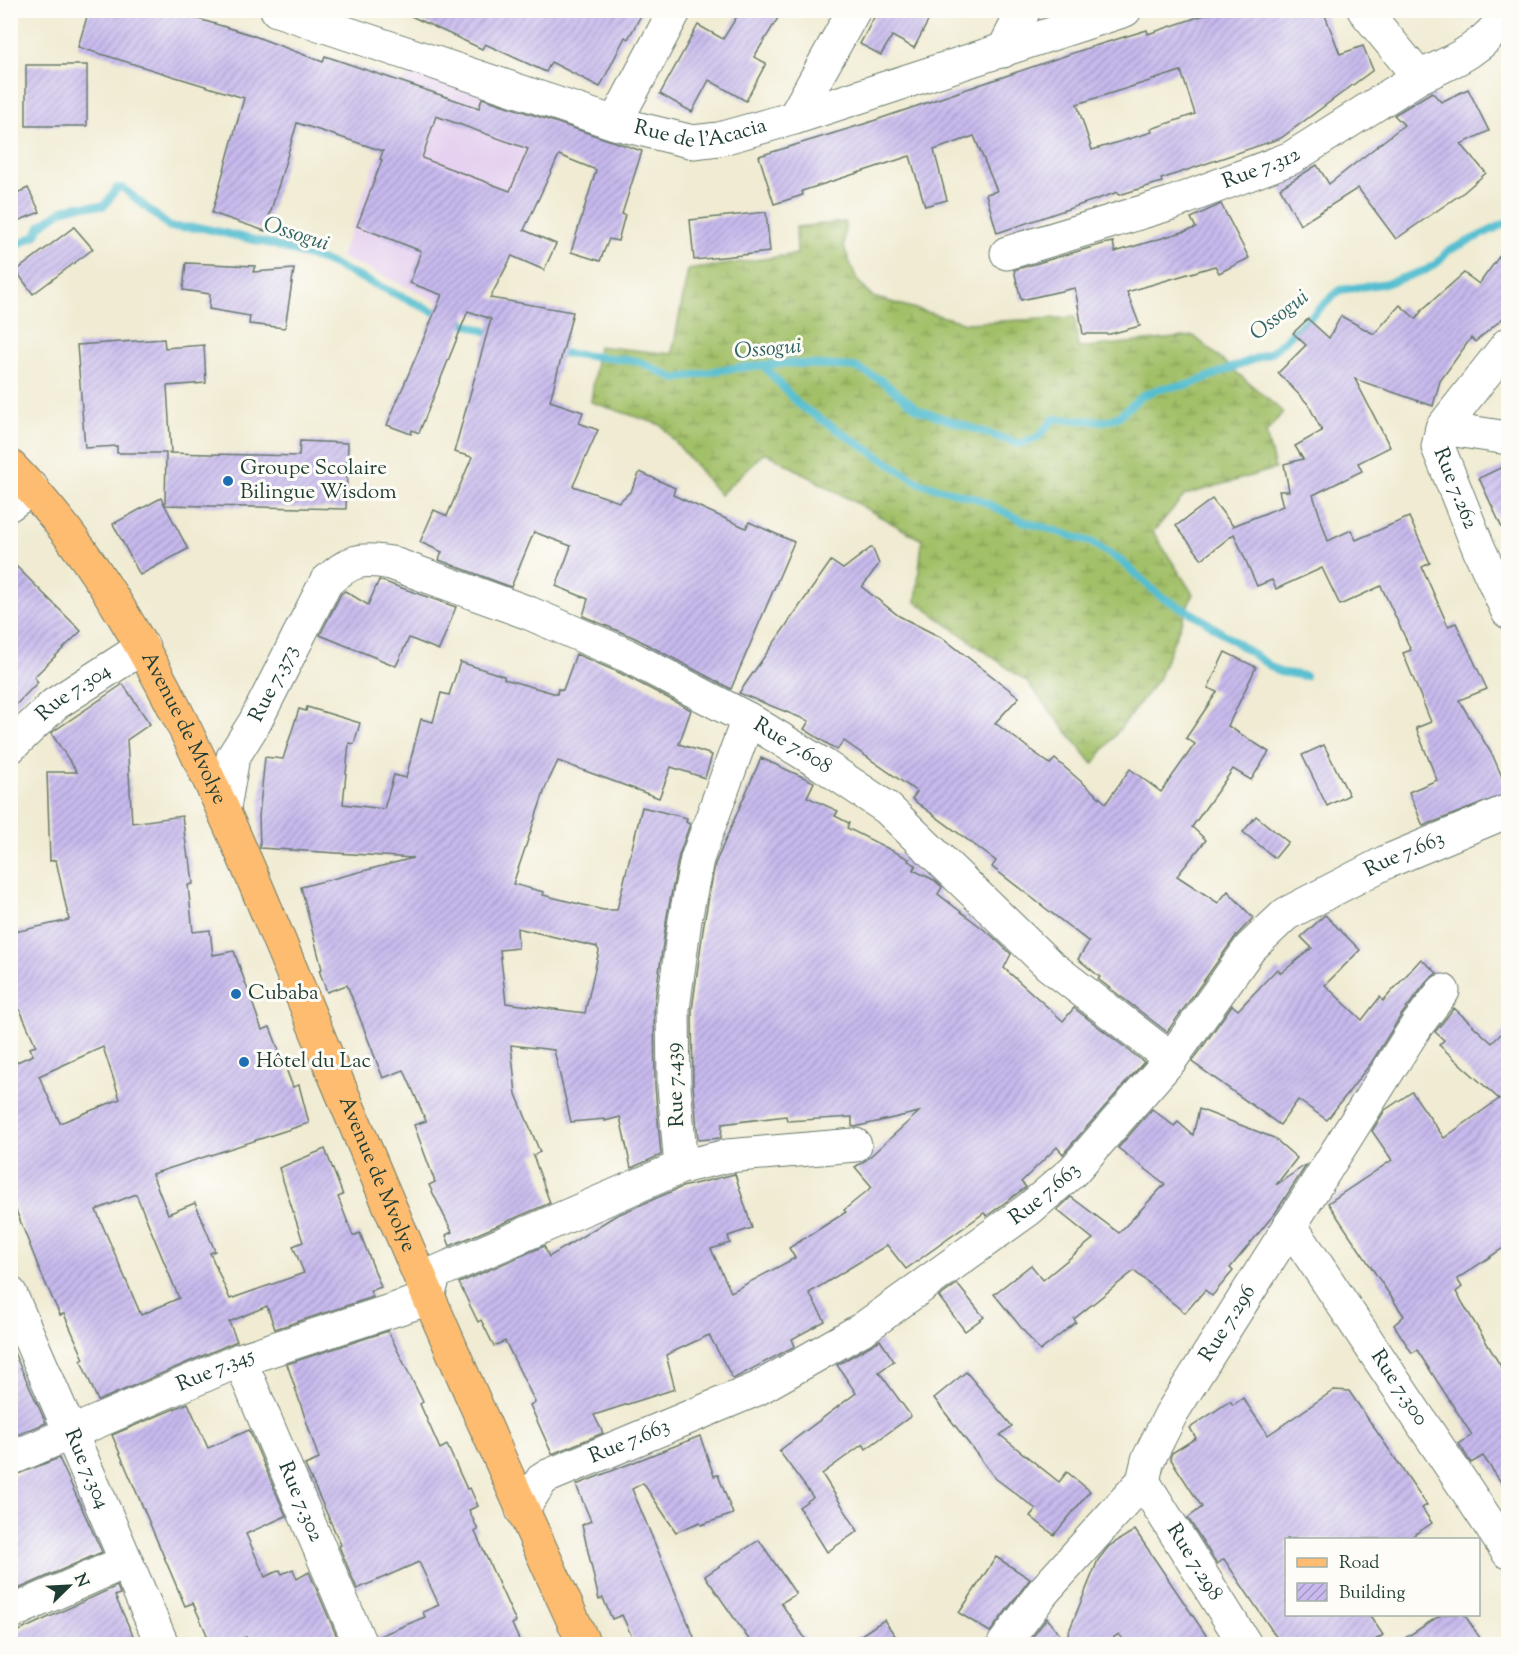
<svg xmlns="http://www.w3.org/2000/svg" width="1519" height="1655" font-family="'Sorts Mill Goudy',serif">
<style>
.built{fill:#e6d2f0}
.wetland{fill:url(#wetland-marsh);stroke:#607e4e;stroke-width:1.5}
.lines{fill:none;stroke-linecap:round;stroke-linejoin:round}
.stream{stroke:#54bed0;stroke-width:8}
.building{fill:url(#building-hatch);fill-rule:evenodd}
.minor-casing{stroke:#687a6b;stroke-width:35}
.major-casing{stroke:#687a6b;stroke-width:35}
.minor{stroke:#fff;stroke-width:33}
.major{stroke:#fdbc6f;stroke-width:33}
.poi-dot{fill:#1f6fb2;stroke:#fdfcf7;stroke-width:2}
.labels{text-anchor:middle;dominant-baseline:central;stroke-width:6;stroke-linejoin:round;paint-order:stroke}
.street-label{font-size:21px;fill:#1f3d34;stroke:#fdfcf7}
.poi-label{font-size:21px;fill:#1f3d34;stroke:#fdfcf7;text-anchor:start}
.water-label{font-size:22px;font-style:italic;fill:#2f6463;stroke:#fdfcf7}
</style>
<defs>
<pattern id="wetland-marsh" width="20" height="14" patternUnits="userSpaceOnUse" patternTransform="scale(1.5)"><rect width="20" height="14" fill="#a2c067"/><path d="M1 5h8M5 5V1M11 12h8M15 12V8" fill="none" stroke="#839d56"/></pattern>
<pattern id="building-hatch" width="6" height="6" patternUnits="userSpaceOnUse" patternTransform="scale(1.5)"><rect width="6" height="6" fill="#c8baee"/><path d="M-1 1l2-2M0 6l6-6M5 7l2-2" fill="none" stroke="#a298c2"/></pattern>
</defs>
<rect width="100%" height="100%" fill="#fdfcf7"/>
<filter id="ink" filterUnits="userSpaceOnUse"><feTurbulence type="fractalNoise" baseFrequency=".0167" numOctaves="2"/><feDisplacementMap in="SourceGraphic" scale="12" xChannelSelector="R" yChannelSelector="G"/><feConvolveMatrix kernelMatrix="1 2 1 2 8 2 1 2 1" color-interpolation-filters="sRGB"/></filter>
<filter id="wash" filterUnits="userSpaceOnUse"><feTurbulence type="fractalNoise" baseFrequency=".008" numOctaves="4" result="noise"/><feDisplacementMap in="SourceGraphic" scale="24" xChannelSelector="R" yChannelSelector="G"/><feGaussianBlur stdDeviation="1.35" result="paint"/><feColorMatrix in="noise" values="0 0 0 0 0 0 0 0 0 0 0 0 0 0 0 0 0 1.4 0 .05"/><feComposite in="paint" operator="in"/></filter>
<g filter="url(#wash)">
<rect width="100%" height="100%" fill="#f0ebd2"/>
<path class="built" d="M410,64L528,111L572,125L537,205L482,315L476,312L473,317L341,257L372,170L382,151Z"/>
<path class="wetland" d="M845,222L844,247L857,280L873,297L966,323L1075,317L1078,348L1194,336L1283,412L1266,433L1275,469L1185,495L1153,532L1193,594L1158,679L1093,764L1027,682L916,602L922,540L765,452L720,495L661,425L591,402L598,346L672,354L688,270L797,254L796,227Z"/>
<g class="lines">
<g class="stream">
<path d="M10,249L36,235L40,226L63,210L76,206H104L117,188H123L170,227L203,228L271,244L327,262L443,316"/>
<path d="M455,320L496,335"/>
<path d="M552,352L638,361L676,379L720,370L784,363L855,367L881,380L919,410L1019,444L1038,437L1054,419L1105,421L1118,417L1143,395L1162,388L1188,385L1272,352L1340,290L1388,283L1426,270L1437,263L1448,251L1508,222"/>
<path d="M763,365L799,405L920,483L978,499L1023,521L1091,542L1120,560L1160,596L1202,619L1279,672L1305,676"/>
</g>
</g>
<g id="blocks">
<g class="building">
<path d="M89,10H183L196,15L195,18L249,34L323,62L325,56L479,108L482,98L642,151L622,214L625,215L618,241L609,239L600,261L571,252L596,170L559,155L524,230L556,244L544,270L512,256L490,298L573,312L550,401L583,412L579,423L598,430L573,486L619,502L631,491L640,472L675,488L673,495L746,528L749,522L794,542L731,689L635,638L583,616L588,599L556,586L571,546L534,532L511,587L439,560L442,552L420,542L434,510L447,516L472,457L454,452L491,319L468,311L419,433L412,430L411,434L387,425L442,295L410,283L421,251L357,226L382,160L380,159L383,151L297,123L265,231L212,213L244,98L78,47ZM436,116L528,149L510,191L422,158Z"/>
<path d="M398,10H644L628,39L625,37L600,87L551,62L546,72L485,44L482,49Z"/>
<path d="M741,10H783L754,57L766,63L746,101L709,80L692,112L660,94L698,25L723,39Z"/>
<path d="M878,10H934L914,48L892,36L881,55L860,44Z"/>
<path d="M1219,10H1323L1340,54L1363,46L1373,70L1281,138L1161,179L1162,182L1119,195L1118,192L997,233L986,194L997,191L974,136L934,150L947,200L925,206L910,156L802,191L803,195L774,204L759,156L864,124L1088,48L1147,30L1148,34ZM1181,71L1195,114L1151,129L1152,132L1092,150L1077,104Z"/>
<rect x="26" y="65" width="61" height="61"/>
<path d="M1468,89L1489,131L1461,144L1486,173L1464,192L1396,239L1358,188L1300,225L1280,188L1317,165L1329,184L1404,125L1394,115L1432,92L1441,102Z"/>
<path d="M28,188L40,212L10,224V196Z"/>
<path d="M1221,204L1249,258L1219,273L1215,266L1127,292L1140,326L1110,334H1083L1075,288L1021,300L1014,270L1103,244L1113,242L1115,252L1196,228L1191,218Z"/>
<path d="M766,212L770,252L694,260L690,220Z"/>
<path d="M74,227L93,249L33,294L16,271Z"/>
<path d="M1509,243V313L1475,342L1471,338L1440,381L1433,406L1355,379L1390,447L1358,463L1362,471L1313,495L1328,541L1351,530L1356,540L1409,517L1430,563L1422,567L1448,626L1456,623L1487,689L1459,700L1493,756L1509,793L1423,826L1409,792L1437,780L1416,728L1431,722L1403,653L1411,650L1381,586L1340,605L1322,568L1276,589L1272,580L1257,586L1234,534L1202,559L1176,526L1212,499L1233,526L1283,506L1279,491H1289L1284,464L1303,459L1295,446L1322,431L1308,404L1278,373L1306,345L1293,333L1308,319L1329,338L1341,316L1374,334L1400,305L1416,319L1423,309L1464,273L1479,284Z"/>
<path d="M186,263L255,266L253,272L294,269L285,328L249,324L250,316L209,309L210,294L183,290Z"/>
<path d="M164,339L165,348L204,345L206,383L167,386L171,453H168L299,456L300,441L348,443L346,509L165,505L166,453H117V446L85,448L77,345Z"/>
<path d="M1509,464V543L1479,478Z"/>
<path d="M161,498L188,549L140,575L113,524Z"/>
<path d="M872,547L879,564L862,587L899,616L944,639L1019,697L995,723L1050,764L1055,759L1106,803L1130,769L1161,792L1195,744L1186,738L1217,692L1208,688L1225,652L1256,667L1228,726L1269,752L1251,780L1233,769L1192,827L1206,840L1177,876L1218,903L1228,891L1253,918L1235,937L1167,1032L1098,979L1100,977L1078,959L1089,942L992,867L996,861L912,799L917,792L844,741L837,750L804,729L809,721L739,693L831,561L843,569Z"/>
<path d="M10,560L81,631L34,677L38,682L10,711Z"/>
<path d="M379,580L456,607L439,650L409,638L396,666L320,635L341,594L345,591L368,605Z"/>
<path d="M576,654L618,672L691,710L679,744L712,755L705,778L671,767L659,798L558,761L546,786L513,884L544,892L543,895L603,910H617L642,807L687,818L686,822L690,824L679,855L667,916L654,1007L655,1086L661,1155L631,1168L620,1117L605,1121V1119L571,1122L554,1050L511,1045L516,1094L540,1152L533,1155L550,1203L450,1246L446,1235L452,1232L429,1185L435,1182L414,1125L426,1121L404,1070L383,1078L347,985L327,992L319,970L322,969L301,887L413,858L260,848L259,816L265,757L283,759L299,709L306,711L307,707L360,723L354,744L349,743L343,804L384,809L394,775L406,778L421,719L433,722L441,693L449,695L460,662L504,676V679L557,694L558,689L563,690ZM517,928L597,947L599,951L585,1013L506,1003L500,950L518,948Z"/>
<path d="M123,684L150,724L127,740L132,823L182,816L188,858H190L193,884L188,885L193,932L210,930L213,955L234,951L262,1030L270,1027L293,1087L299,1085L309,1123L152,1174L168,1214L195,1203L215,1251L210,1253L230,1299L304,1273L293,1246L303,1242L279,1168L325,1149L343,1195L338,1197L353,1236L360,1233L381,1287L370,1291L373,1297L275,1329L267,1306L229,1322L237,1341L98,1401L81,1361L84,1359L64,1314L60,1315L40,1271L10,1195V1065L33,1055L30,1048L36,1046L20,1010L10,1013V933L69,920L56,860L50,861L47,772H77L51,733ZM103,1047L120,1099L60,1123L39,1076ZM136,1194L179,1298L141,1315L96,1210Z"/>
<path d="M1324,745L1349,795L1327,806L1302,755Z"/>
<path d="M761,758L814,782L807,797L838,811L835,816L849,823L847,828L909,859L908,861L916,865L913,870L934,880L942,887L938,894L991,935L1011,954L1004,968L1063,1021L1074,1008L1144,1062L1063,1154L1057,1147L1021,1182L1026,1187L987,1216L984,1213L906,1269L887,1245L809,1293L825,1321L792,1339L795,1346L733,1379L709,1335L666,1355L675,1389L594,1415L603,1433L552,1454L530,1405L535,1402L505,1341L494,1346L481,1320L478,1322L459,1283L544,1246L549,1257L615,1216L682,1187L735,1174L752,1228L728,1236L730,1243L711,1249L731,1292L795,1258L789,1248L846,1212L844,1210L872,1187L855,1167L866,1160L919,1112L855,1127L852,1126V1117L787,1121L786,1116L722,1124L721,1138L698,1140L693,1085L692,1010L704,923L715,864Z"/>
<path d="M1256,816L1288,842L1275,858L1243,832Z"/>
<path d="M1325,915L1360,950L1325,985L1362,1020L1380,997L1383,1001L1421,959L1437,973L1428,980L1402,1014L1371,1063L1327,1120L1298,1100L1280,1125L1192,1062L1232,1005L1238,1010L1277,969L1281,973L1312,948L1301,937Z"/>
<path d="M1454,1008L1492,1043L1509,1026V1244L1457,1279L1462,1287L1456,1292L1509,1380V1494L1483,1456L1471,1463L1459,1444L1472,1435L1417,1350L1412,1353L1394,1325L1404,1316L1328,1203L1392,1160L1372,1131L1385,1110L1412,1092L1444,1138L1499,1099L1439,1045L1444,1040L1435,1032Z"/>
<path d="M1152,1109L1174,1126L1178,1122L1193,1135L1199,1109L1274,1138L1297,1158L1276,1185L1307,1164L1276,1212L1230,1268L1233,1271L1212,1296L1205,1290L1185,1313L1134,1271L1074,1319L1076,1322L1040,1351L994,1294L1031,1265L1043,1280L1093,1239L1057,1210L1071,1197L1119,1233L1165,1184L1118,1148Z"/>
<path d="M957,1284L984,1317L965,1331L939,1297Z"/>
<path d="M388,1331L423,1402L420,1404L440,1449L447,1445L467,1489L470,1488L478,1506L469,1510L478,1530L475,1532L516,1622L512,1624L521,1644H378L377,1637L425,1617L423,1612L439,1605L419,1562L357,1589L339,1546L341,1545L305,1465L319,1459L287,1364Z"/>
<path d="M880,1340L894,1361L879,1372L911,1416L866,1449L863,1444L822,1474L858,1531L827,1552L799,1507L813,1497L779,1451L856,1393L837,1365Z"/>
<path d="M10,1344L46,1423L10,1438Z"/>
<path d="M966,1372L1012,1426L1000,1435L1059,1482L1067,1472L1090,1491L1054,1535L1030,1516L1036,1509L995,1478L934,1398Z"/>
<path d="M1334,1390L1349,1391L1427,1505L1422,1508L1432,1523L1408,1539H1287V1614H1369L1383,1635L1369,1644H1281L1224,1559L1217,1564L1188,1518L1202,1507L1170,1458L1172,1453L1196,1438L1190,1428L1230,1401L1233,1405L1243,1398L1268,1435Z"/>
<path d="M188,1403L208,1448L249,1430L286,1516L246,1534L265,1577L280,1570L282,1574L293,1569L297,1579L309,1572L340,1644H249L246,1637L229,1644H211L193,1603L185,1606L112,1435Z"/>
<path d="M700,1436L714,1476L718,1475L733,1514L701,1525L700,1522L676,1532L643,1483L632,1489L697,1644H635L622,1615L612,1619L603,1598L599,1600L582,1525L591,1521L576,1485Z"/>
<path d="M59,1458L102,1552L16,1590L10,1578V1477Z"/>
<path d="M1135,1530L1212,1644H1126L1119,1634L1103,1644H1027L1047,1618L1065,1641L1098,1560L1109,1546Z"/>
<path d="M759,1540L796,1594L781,1603L809,1644H752L705,1576Z"/>
<path d="M996,1557L1030,1579L990,1632L959,1613Z"/>
<path d="M117,1586L120,1594L115,1596L137,1644H10V1635Z"/>
<path d="M1442,1614H1464L1484,1644H1396Z"/>
<path d="M884,1620L901,1644H847Z"/>
</g>
</g>
</g>
<g filter="url(#ink)">
<use href="#blocks" fill-opacity="0" stroke="#687a6b" stroke-width="1.5"/>
<g class="lines">
<defs>
<g id="minor">
<path id="s1" d="M277,10L615,123L693,142L719,139L794,118L1125,10"/>
<path d="M1003,51L1024,10"/>
<path d="M1419,77C1455,61 1486,47 1508,12"/>
<path d="M794,118L854,10"/>
<path d="M615,123L675,10"/>
<path id="s2" d="M1007,253L1172,203L1291,158L1419,77L1364,10"/>
<path id="s3" d="M1508,344L1442,428L1438,447L1479,549L1508,612"/>
<path d="M1442,428L1508,438"/>
<path d="M10,504L32,488"/>
<path id="s4" d="M10,747L55,704L143,647"/>
<path id="s5" d="M224,808L233,757L255,722L326,582C350,561 359,557 391,563L529,613L626,655L748,719L823,765L887,808L1049,965L1171,1059"/>
<path d="M681,1167L727,1156L855,1145"/>
<path id="s6" d="M1290,1225L1508,1552"/>
<path id="s7" d="M10,1293L162,1644"/>
<path id="s8" d="M240,1360L360,1644"/>
<path id="s9" d="M10,1459L240,1360L427,1299L435,1273L681,1167L674,1086L673,1009L685,920L697,859L748,719"/>
<path id="s10" d="M1143,1481L1245,1644"/>
<path id="s11" d="M522,1510L543,1478L757,1389L864,1328L1029,1209L1073,1171L1171,1059L1250,948L1286,914L1386,862L1508,811"/>
<path d="M10,1613L125,1562"/>
<path id="s12" d="M1004,1644L1043,1592L1143,1481L1148,1460L1171,1414L1417,1025L1443,991"/>
</g>
<g id="major">
<path id="s13" d="M10,466C83,540 136,631 182,723C240,840 287,961 337,1081C416,1271 498,1458 584,1644"/>
</g>
</defs>
<use href="#minor" class="minor-casing"/>
<use href="#major" class="major-casing"/>
<use href="#minor" class="minor"/>
<use href="#major" class="major"/>
</g>
</g>
<g class="poi-dot">
<circle cx="228" cy="481" r="6"/>
<circle cx="236" cy="994" r="6"/>
<circle cx="244" cy="1062" r="6"/>
</g>
<g class="labels">
<g class="street-label">
<text stroke="none"><textPath href="#s1" startOffset="444">Rue de l'Acacia</textPath></text>
<text stroke="none"><textPath href="#s2" startOffset="268">Rue 7.312</textPath></text>
<text stroke="none"><textPath href="#s3" startOffset="171">Rue 7.262</textPath></text>
<text stroke="none"><textPath href="#s5" startOffset="136">Rue 7.373</textPath></text>
<text stroke="none"><textPath href="#s4" startOffset="84">Rue 7.304</textPath></text>
<text stroke="none"><textPath href="#s13" startOffset="316">Avenue de Mvolye</textPath></text>
<text stroke="none"><textPath href="#s5" startOffset="764">Rue 7.608</textPath></text>
<text stroke="none"><textPath href="#s11" startOffset="1122">Rue 7.663</textPath></text>
<text transform="translate(676 1085) rotate(-93)">Rue 7.439</text>
<text stroke="none"><textPath href="#s13" startOffset="802">Avenue de Mvolye</textPath></text>
<text stroke="none"><textPath href="#s11" startOffset="618">Rue 7.663</textPath></text>
<text stroke="none"><textPath href="#s12" startOffset="394">Rue 7.296</textPath></text>
<text stroke="none"><textPath href="#s9" startOffset="224">Rue 7.345</textPath></text>
<text stroke="none"><textPath href="#s6" startOffset="196">Rue 7.300</textPath></text>
<text stroke="none"><textPath href="#s11" startOffset="132">Rue 7.663</textPath></text>
<text stroke="none"><textPath href="#s7" startOffset="192">Rue 7.304</textPath></text>
<text stroke="none"><textPath href="#s8" startOffset="154">Rue 7.302</textPath></text>
<text stroke="none"><textPath href="#s10" startOffset="96">Rue 7.298</textPath></text>
</g>
<g class="poi-label">
<text x="240" y="469">Groupe Scolaire<tspan x="240" dy="24">Bilingue Wisdom</tspan></text>
<text x="248" y="994">Cubaba</text>
<text x="256" y="1062">Hôtel du Lac</text>
</g>
<g class="water-label">
<text transform="translate(296 235) rotate(18)">Ossogui</text>
<text transform="translate(1280 316) rotate(-38)">Ossogui</text>
<text transform="translate(768 350) rotate(-5)">Ossogui</text>
</g>
</g>
<rect width="1519" height="1655" fill="none" stroke="#fdfcf7" stroke-width="36"/>
<rect x="1285" y="1538" width="195" height="78" fill="#fdfcf7" stroke="#a4b0a9" stroke-width="1.5"/>
<rect x="1297" y="1558" width="30" height="9" fill="#fdbc6f" stroke="#a4b0a9" stroke-width="1.5"/>
<text x="1339" y="1568" font-size="18" fill="#1f3d34">Road</text>
<rect x="1297" y="1583" width="30" height="18" fill="url(#building-hatch)" stroke="#a4b0a9" stroke-width="1.5"/>
<text x="1339" y="1598" font-size="18" fill="#1f3d34">Building</text>
<g transform="translate(69 1586) rotate(66)" stroke="#fdfcf7" stroke-width="4.5" paint-order="stroke">
<path d="M0-4.5L10 22L0 15L-10 22Z" fill="#1f3d34"/>
<text y="-9" font-size="16" font-weight="bold" text-anchor="middle" fill="#1f3d34">N</text>
</g>
</svg>
